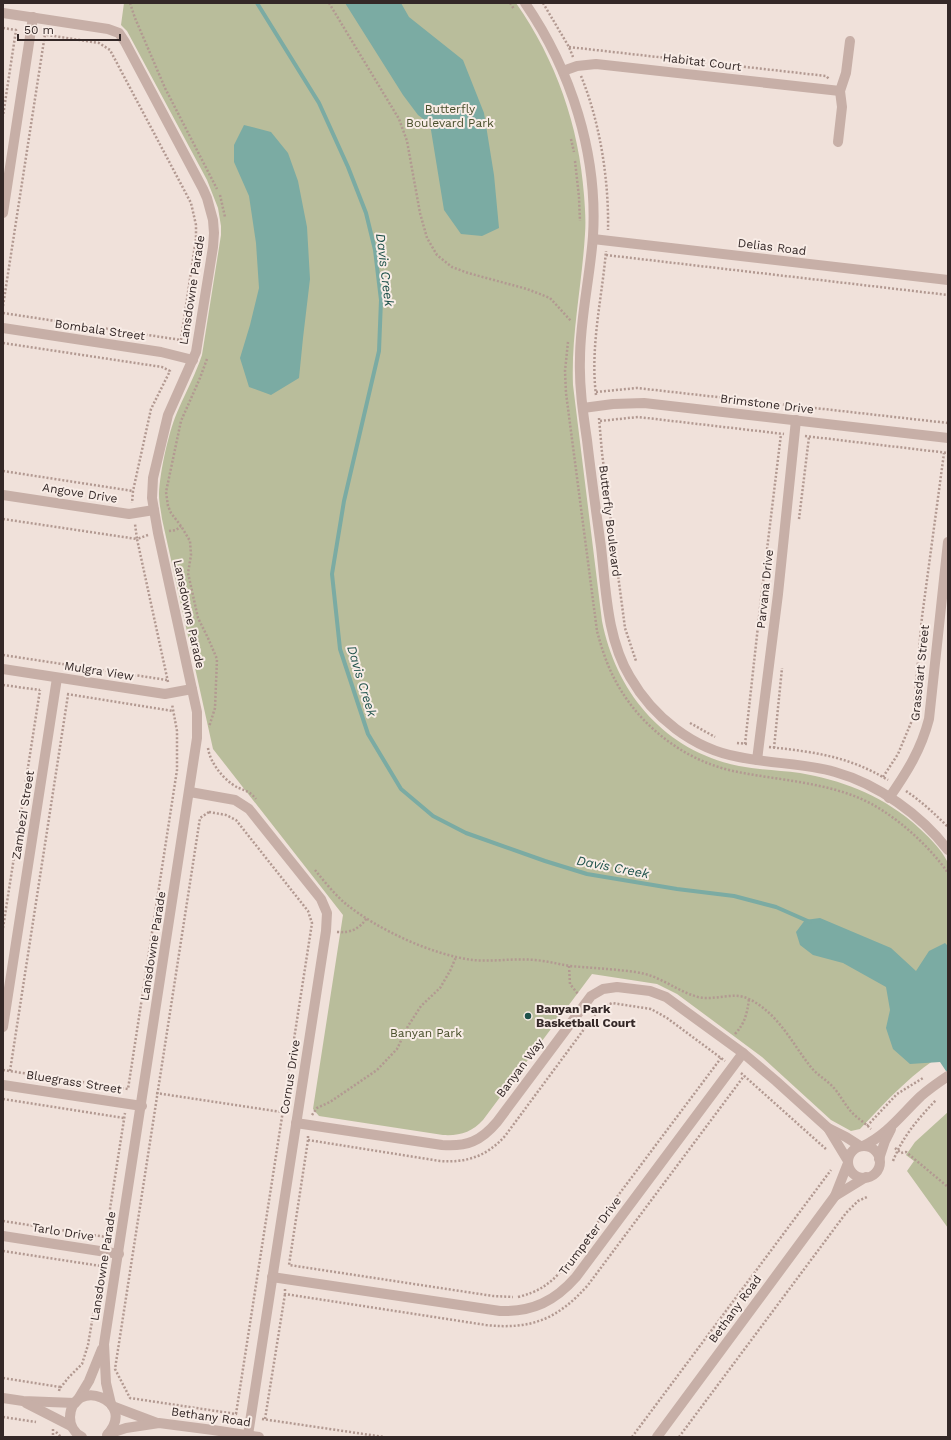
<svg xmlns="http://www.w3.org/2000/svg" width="951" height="1440" font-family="'Work Sans',sans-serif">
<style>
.green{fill:#b9bd9b}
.water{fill:#7baba3}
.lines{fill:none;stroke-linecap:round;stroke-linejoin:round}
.stream{stroke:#7baba3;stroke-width:4}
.path{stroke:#b29991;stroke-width:2.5;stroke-dasharray:2 2;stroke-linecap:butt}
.minor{stroke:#c7afa7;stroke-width:10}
.poi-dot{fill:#1f524b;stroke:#f8ece6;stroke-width:1.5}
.labels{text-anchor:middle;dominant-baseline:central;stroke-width:4;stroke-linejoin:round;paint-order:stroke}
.street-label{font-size:12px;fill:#342827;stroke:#f8ece6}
.park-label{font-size:12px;fill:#4a502c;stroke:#f8ece6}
.poi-label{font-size:12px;font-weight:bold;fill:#342827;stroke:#f8ece6;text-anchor:start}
.water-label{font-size:13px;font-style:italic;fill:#1f524b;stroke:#f8ece6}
</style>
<rect width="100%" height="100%" fill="#f0e1da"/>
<g class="green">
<path d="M124,3H516C556,60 579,126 584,195C585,208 586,221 585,234C582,285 571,334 573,385L602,621C616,693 665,751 739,766C759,770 779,770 800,773C841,780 878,794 911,821C922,830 941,848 947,861C950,866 948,892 948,899C948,950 948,1000 948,1051C914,1071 887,1100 860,1129L851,1131L831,1120L762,1057L677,994L657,984L592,974L483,1120C472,1132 460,1136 443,1135L319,1116L313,1109L343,915L213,749L162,519C161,511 159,503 159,494C160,471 169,429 179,408C187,390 196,373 202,355L221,235V226L218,208L207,180L127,31L121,25Z"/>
<path d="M948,1112V1228L907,1171L914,1161L906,1155L915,1142Z"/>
</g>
<g class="water">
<path d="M345,3H401L409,17L463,60L484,113L494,175L499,228L482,236L461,234L444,210L430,124L418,115L403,95Z"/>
<path d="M244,125L271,132L288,153L298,181L307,227L310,279L303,338L299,378L271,395L249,387L240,358L250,325L259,288L256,243L249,196L234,162V145Z"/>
<path d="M820,918L891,948L916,971L929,951L945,943L948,946V1074L940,1062L910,1064L893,1049L886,1028L890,1010L886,987L843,963L813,955L800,945L796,932L805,920Z"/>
</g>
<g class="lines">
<path class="stream" d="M257,3L319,103L348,167L366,213L375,250L381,300L379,351L344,501L332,574L340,649L368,734L401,789L433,816L466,833L545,861L587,874L677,889L734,896L776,907L810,922"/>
<g class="path">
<path d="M130,3L135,18L165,88L217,189"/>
<path d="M329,3L399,119L407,141L420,213L427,238L437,255L452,267L468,273L527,289L550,298L571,321"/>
<path d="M510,3L514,9"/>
<path d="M543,3L569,47L573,57"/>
<path d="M3,28L16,30L3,116"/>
<path d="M569,47L826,76L829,79"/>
<path d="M581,76C600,122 609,180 608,230"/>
<path d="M571,139L574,152"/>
<path d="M575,161L579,197L580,221"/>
<path d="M220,195L225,217"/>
<path d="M606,255L948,295"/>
<path d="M3,306L45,34"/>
<path d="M3,313L181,340L196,238V225L191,203L110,50L99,43L41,34"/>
<path d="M568,342L565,371L566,393L597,631C601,646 606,662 613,676C637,725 685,762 738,772C778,780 821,782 859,798C891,811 929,845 948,873"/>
<path d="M3,343L162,367L170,371L151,409L133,491L132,503"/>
<path d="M207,359L200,378L181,421L166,492L168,506L171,513L181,526L190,541L191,555L188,573L198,618L208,638L217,659L215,708L209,727"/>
<path d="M596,392L637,388L948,423"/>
<path d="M596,395C590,347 602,298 606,251"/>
<path d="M599,418L602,453L625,628L636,661"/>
<path d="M600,421L638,417L784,434"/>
<path d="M805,436L948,453"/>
<path d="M3,471L133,491"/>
<path d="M3,519L137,539L135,524"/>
<path d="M799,519L809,437"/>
<path d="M169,531L176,530L181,526"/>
<path d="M148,535L137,539L168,682"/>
<path d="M3,655L167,680"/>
<path d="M3,685L40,690"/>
<path d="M67,694L173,711"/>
<path d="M690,723L715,737"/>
<path d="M737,743L748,744"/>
<path d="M745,744L761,599L781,434"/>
<path d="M769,747C814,752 848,756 888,780"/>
<path d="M208,748C210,762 221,776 232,784C241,791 247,788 256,799"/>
<path d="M774,748L782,668"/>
<path d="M883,777L898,754L913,718L922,617L944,453"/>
<path d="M906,791C921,801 935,814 948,827"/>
<path d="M209,812L226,815L236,820L308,911L312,923L236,1414L130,1398L115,1369L200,818Z"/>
<path d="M315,870C324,881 335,895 346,904C377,929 432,955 473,960C493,962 514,958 535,960C547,961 558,964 570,966C592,968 613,969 635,972C660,975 676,991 698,997C716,1001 733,991 749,999C778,1013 792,1043 810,1066C817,1075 827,1080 834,1088C840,1095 844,1103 849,1109C855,1117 864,1122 871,1129"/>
<path d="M3,928L40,690"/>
<path d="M337,932C351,933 359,929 367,918"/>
<path d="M569,966L570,984L578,994"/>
<path d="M735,1034C745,1023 747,1014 749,999"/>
<path d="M3,1070L128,1089L177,770V731L172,704"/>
<path d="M10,1071L68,695"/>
<path d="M741,1073L827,1150"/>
<path d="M156,1093L288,1113"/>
<path d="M3,1099L124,1118"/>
<path d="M312,1115L317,1108L330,1102L377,1070L397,1049L408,1026L421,1006L440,988L450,971L456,957"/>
<path d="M867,1126L897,1094L923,1078"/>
<path d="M308,1136V1140L440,1161C467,1163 487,1156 505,1136L599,1009L612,1003L651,1009L667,1018L725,1061"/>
<path d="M308,1140L289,1265L493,1296L513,1297"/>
<path d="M895,1148L901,1153L906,1152L948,1187"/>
<path d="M893,1161C903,1136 918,1119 936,1100"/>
<path d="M3,1221L106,1237"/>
<path d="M105,1241L125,1113"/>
<path d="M3,1251L101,1266"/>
<path d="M285,1289V1294L486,1325C531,1330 558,1319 588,1285L744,1076"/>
<path d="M518,1297C538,1292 549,1285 563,1269L721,1058"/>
<path d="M3,1378L60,1387"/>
<path d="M59,1391L60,1387H61L69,1377L82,1364L88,1345L102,1262"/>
<path d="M3,1417L36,1422"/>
<path d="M262,1419L384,1437"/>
<path d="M265,1419L285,1294"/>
<path d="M53,1429V1436"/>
<path d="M56,1432L61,1437"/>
<path d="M632,1437L831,1170"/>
<path d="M679,1437L846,1213L858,1201L867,1197"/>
</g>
<g class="minor">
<path d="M525,3C571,70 598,154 593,236C590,278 580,318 580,359C579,386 583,413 587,440C591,475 596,511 601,547C606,590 607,639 630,677C653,717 693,749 739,757C771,764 804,763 835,772C878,784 921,815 948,850"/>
<path d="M3,13L108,29L119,33L125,42L203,189L207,198L213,220L214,233L213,247L196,352L168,415L153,478L152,498L158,533L197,712V738L104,1344L106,1383L111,1404"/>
<path d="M563,71L577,66L596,64L840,91"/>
<path d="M838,142L842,107L840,91L846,73L850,41"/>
<path d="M3,213L33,17"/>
<path d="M593,239L948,280"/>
<path d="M3,328L161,352L193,360"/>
<path d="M583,408L613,404L644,403L948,438"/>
<path d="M3,495L129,514L154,510"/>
<path d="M3,669L165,694L192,689"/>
<path d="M757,760L778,594L796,420"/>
<path d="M190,792L235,800L249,809L321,899L327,913L326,931L248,1435"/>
<path d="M889,798C907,772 921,750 929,719L948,542"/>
<path d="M3,1027L57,678"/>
<path d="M3,1085L142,1106"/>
<path d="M296,1123L442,1145C467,1147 481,1141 497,1122L591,996L603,989L617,987L650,991L666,997L743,1053L776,1081L828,1128L846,1137L860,1146"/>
<path d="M828,1128L848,1161"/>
<path d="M863,1146C887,1135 902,1114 921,1096C929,1089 939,1082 948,1076"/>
<circle cx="864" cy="1162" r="16"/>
<path d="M879,1159L885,1141L891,1129"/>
<path d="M835,1196L866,1177"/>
<path d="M3,1236L119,1254"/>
<path d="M272,1277L500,1311C533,1312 555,1301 576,1277L743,1053"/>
<path d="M3,1398L23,1401L75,1403"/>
<path d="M77,1401L89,1381L102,1349"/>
<path d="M26,1403L71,1426"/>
<path d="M112,1406L157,1423"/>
<path d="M108,1434L126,1428L159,1423L213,1430L259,1437"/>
<path d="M82,1437C74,1433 70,1425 70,1417C72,1376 139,1400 107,1435"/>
<path d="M657,1437L835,1196L848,1163"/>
</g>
</g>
<circle class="poi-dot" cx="528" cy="1016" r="4"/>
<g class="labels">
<g class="street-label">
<text transform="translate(702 62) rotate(7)">Habitat Court</text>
<text transform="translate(772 247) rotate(7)">Delias Road</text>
<text transform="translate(192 290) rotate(-81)">Lansdowne Parade</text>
<text transform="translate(100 330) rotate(8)">Bombala Street</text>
<text transform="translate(767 404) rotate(7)">Brimstone Drive</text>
<text transform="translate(80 493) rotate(9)">Angove Drive</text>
<text transform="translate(610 521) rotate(83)">Butterfly Boulevard</text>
<text transform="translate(765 589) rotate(-84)">Parvana Drive</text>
<text transform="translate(189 614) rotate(78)">Lansdowne Parade</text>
<text transform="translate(99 671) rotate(9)">Mulgra View</text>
<text transform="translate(920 673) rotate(-84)">Grassdart Street</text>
<text transform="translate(23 815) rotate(-81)">Zambezi Street</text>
<text transform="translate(153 946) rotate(-81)">Lansdowne Parade</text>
<text transform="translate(520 1068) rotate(-53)">Banyan Way</text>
<text transform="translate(290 1077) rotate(-81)">Cornus Drive</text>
<text transform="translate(74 1082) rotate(9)">Bluegrass Street</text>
<text transform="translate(63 1232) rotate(9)">Tarlo Drive</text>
<text transform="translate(590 1236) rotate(-53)">Trumpeter Drive</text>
<text transform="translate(103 1266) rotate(-81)">Lansdowne Parade</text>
<text transform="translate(735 1309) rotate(-54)">Bethany Road</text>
<text transform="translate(211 1417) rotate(8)">Bethany Road</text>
</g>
<g class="park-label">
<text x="450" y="109">Butterfly<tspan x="450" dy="14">Boulevard Park</tspan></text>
<text x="426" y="1033">Banyan Park</text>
</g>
<g class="poi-label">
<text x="536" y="1009">Banyan Park<tspan x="536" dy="14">Basketball Court</tspan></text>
</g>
<g class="water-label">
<text transform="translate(385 270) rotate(83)">Davis Creek</text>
<text transform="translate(362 681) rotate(73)">Davis Creek</text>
<text transform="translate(613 867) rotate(11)">Davis Creek</text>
</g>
</g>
<rect width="951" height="1440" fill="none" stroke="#342827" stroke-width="8"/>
<path d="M18 34v6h102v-6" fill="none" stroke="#342827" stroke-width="2"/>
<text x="24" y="34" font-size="12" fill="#342827" stroke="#f8ece6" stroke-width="3" paint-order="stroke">50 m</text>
</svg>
